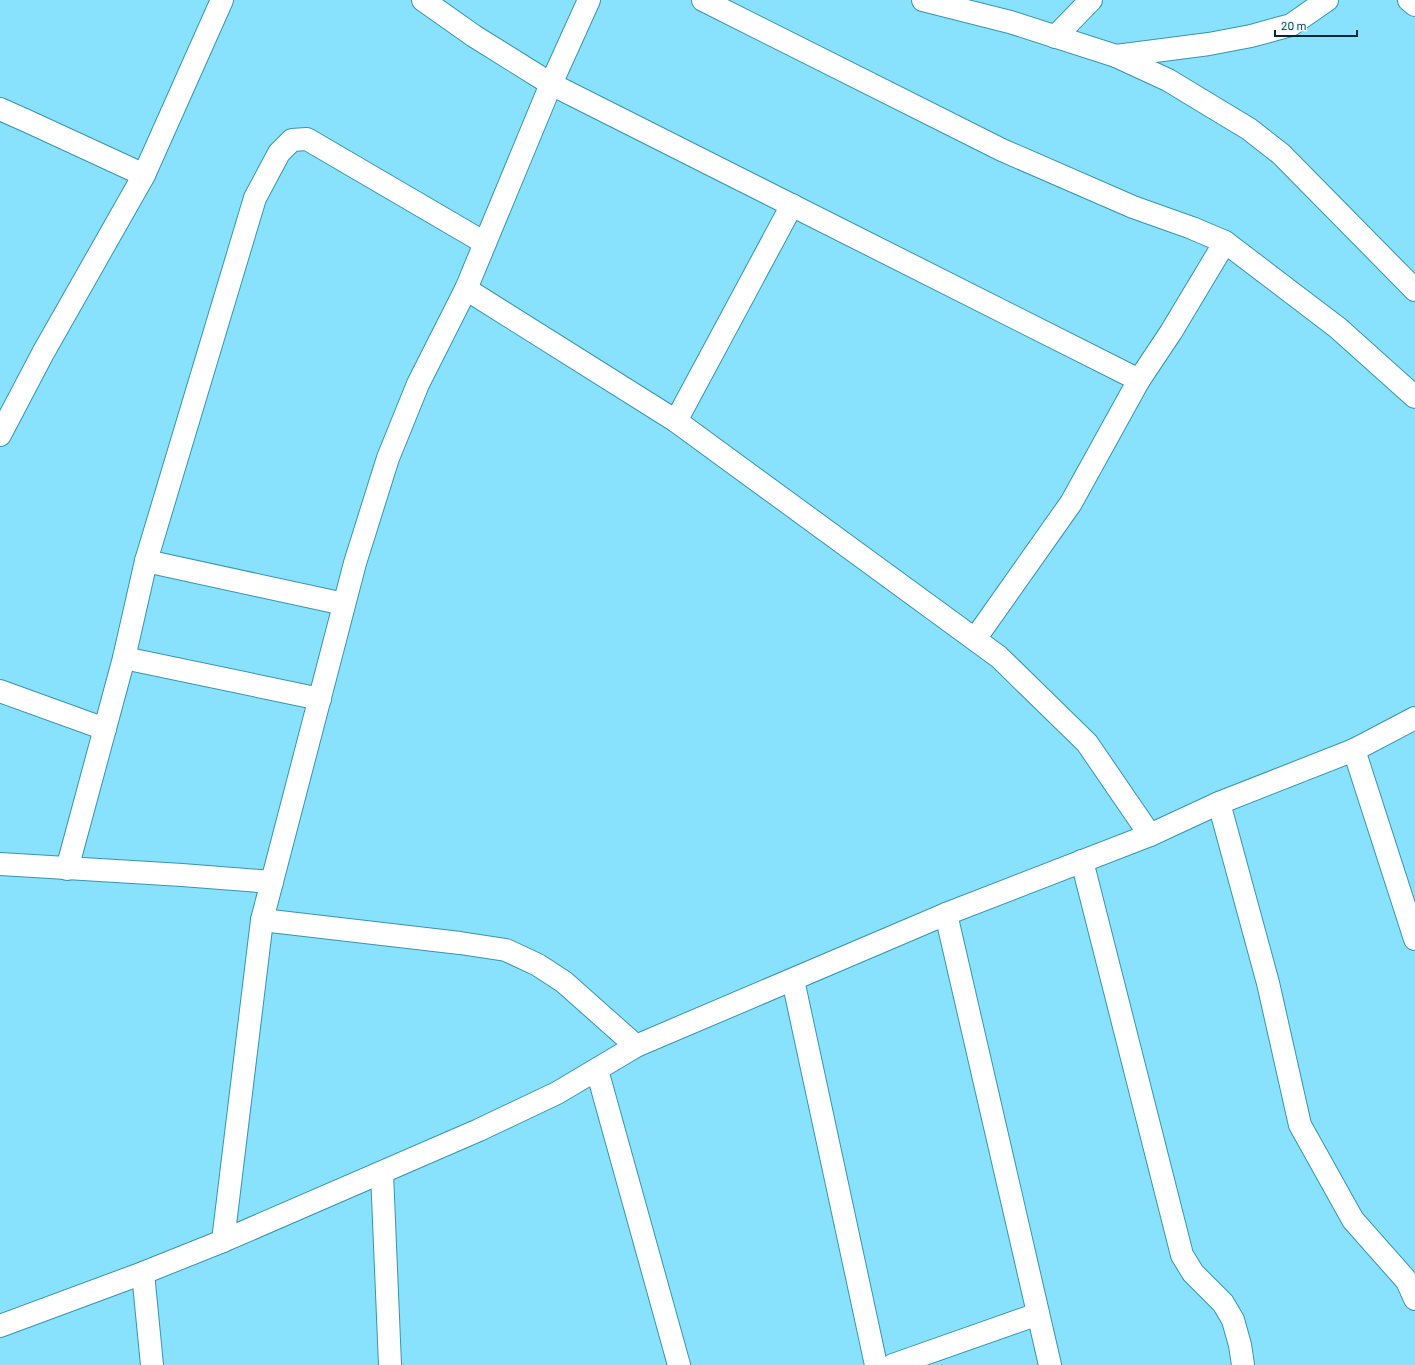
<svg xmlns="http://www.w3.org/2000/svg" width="1415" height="1365" font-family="Barlow,sans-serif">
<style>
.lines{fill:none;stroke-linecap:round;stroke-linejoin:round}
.minor-casing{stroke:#3895af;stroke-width:24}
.minor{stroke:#fff;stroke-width:22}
</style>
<rect width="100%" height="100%" fill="#88e1fd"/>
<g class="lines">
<defs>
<g id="minor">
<path d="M423,0L474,36L551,84L1139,380"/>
<path d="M703,0L1002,150L1133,207L1192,228L1225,242L1171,332L1139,380L1071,503L975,639"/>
<path d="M923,0L1010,22L1116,56L1168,80L1249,129L1281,154L1415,290"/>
<path d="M1409,0L1415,5"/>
<path d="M1055,37L1091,0"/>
<path d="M1116,56L1209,44L1251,36L1291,25L1327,0"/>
<path d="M0,109L27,121L144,175"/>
<path d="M1225,242L1338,328L1415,397"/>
<path d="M466,289L676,421L999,657L1087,743L1150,835"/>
<path d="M676,421L792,205"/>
<path d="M0,435L43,353L144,175L222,0"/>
<path d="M146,561L344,604"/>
<path d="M124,658L320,699"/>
<path d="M0,691L105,729"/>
<path d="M1354,750L1415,939"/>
<path d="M1219,803L1268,983L1300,1125L1353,1220L1407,1281L1415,1299"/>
<path d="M1082,861L1182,1255L1193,1273L1223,1303L1233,1320L1240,1345L1243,1365"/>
<path d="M0,864L182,875L272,882"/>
<path d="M67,869L124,658L146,561L255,198L279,153L292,140L307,139L485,243"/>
<path d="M946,914L1050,1365"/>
<path d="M262,920L460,943L506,950L538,965L564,982L636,1046"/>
<path d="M793,980L876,1365"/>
<path d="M597,1070L679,1365"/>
<path d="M382,1173L390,1365"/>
<path d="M223,1241L262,920L355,563L388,458L418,384L466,289L551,84L589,0"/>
<path d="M143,1273L152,1365"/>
<path d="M0,1326L143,1273L223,1241L479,1130L557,1093L636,1046L946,914L1150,835L1219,803L1354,750L1415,718"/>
<path d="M893,1365L1038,1314"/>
</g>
</defs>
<use href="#minor" class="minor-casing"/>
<use href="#minor" class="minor"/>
</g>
<path d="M1275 30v6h82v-6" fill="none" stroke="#002934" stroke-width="2"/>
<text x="1281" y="30" font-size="12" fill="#002934" stroke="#e6f7fc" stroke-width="3" paint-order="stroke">20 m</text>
</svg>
